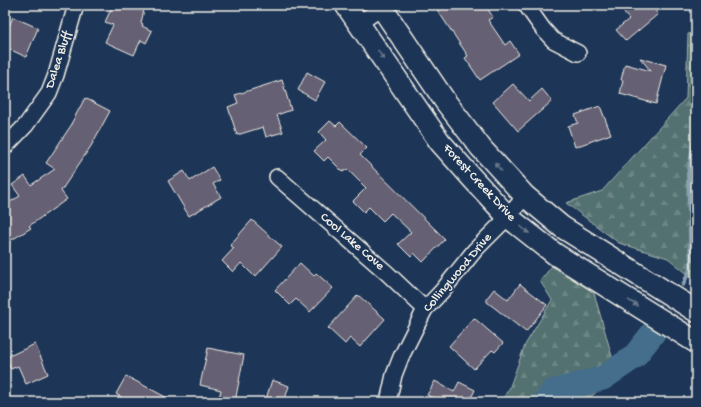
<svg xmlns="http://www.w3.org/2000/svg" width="701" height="407" font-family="'Gochi Hand',sans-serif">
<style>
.forest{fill:url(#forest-firs);stroke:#a3b1ac}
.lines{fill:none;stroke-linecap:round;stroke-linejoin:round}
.stream{stroke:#8ba2b1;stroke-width:4}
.river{stroke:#456e8d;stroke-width:25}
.building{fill:#656073;stroke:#f4f1e8}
.street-casing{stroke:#f4f1e8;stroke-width:18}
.secondary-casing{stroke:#f4f1e8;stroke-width:24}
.street{stroke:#1d3557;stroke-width:15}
.secondary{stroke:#1d3557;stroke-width:21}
.oneway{fill:#68778a}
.labels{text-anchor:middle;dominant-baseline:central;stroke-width:3;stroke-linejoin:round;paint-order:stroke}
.street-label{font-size:13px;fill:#f4f1e8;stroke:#1d3557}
</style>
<defs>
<pattern id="forest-firs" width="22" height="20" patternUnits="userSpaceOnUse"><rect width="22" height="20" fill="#527170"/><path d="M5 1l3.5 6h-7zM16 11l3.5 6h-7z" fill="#6c8684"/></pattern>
</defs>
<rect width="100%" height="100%" fill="#1d3557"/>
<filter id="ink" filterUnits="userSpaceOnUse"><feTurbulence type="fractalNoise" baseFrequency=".025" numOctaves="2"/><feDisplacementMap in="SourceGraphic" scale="8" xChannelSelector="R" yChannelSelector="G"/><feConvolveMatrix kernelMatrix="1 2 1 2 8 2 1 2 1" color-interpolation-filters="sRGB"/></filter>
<g filter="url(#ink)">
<g class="forest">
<path d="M696,32V281L668,258L619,243L566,203L602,191L686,98L688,34Z"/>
<path d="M552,266L594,293L617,374L585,402H500L509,389L525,345L552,300L540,281Z"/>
</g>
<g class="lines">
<path class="stream" d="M683,285L691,267L688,174L696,131"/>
<path class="river" d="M546,402L552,392L603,378L634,357L653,333"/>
</g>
<g class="building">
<path d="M113,5H145L141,23L143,24L142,26L152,31L146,43L141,40L134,55L105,42L113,25L105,22Z"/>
<path d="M434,5H485L493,17L488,20L505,45L510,41L519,54L480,80L465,58L468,56Z"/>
<path d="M617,5H651L658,14L626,41L616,30L629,19Z"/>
<path d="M13,17L38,28L26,57L5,47V35Z"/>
<path d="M640,58L666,65L656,104L620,94L623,80H621L625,64L651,71Z"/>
<path d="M307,72L325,82L315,100L298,90Z"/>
<path d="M282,80L291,110L277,115L283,132L266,137L263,127L237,135L228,107L238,103L235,95Z"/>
<path d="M513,84L529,101L542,89L552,101L518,131L493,102Z"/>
<path d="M85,98L110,111L91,146L61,191L67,199L29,226L31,228L5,244V205L20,196L12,185L25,176L31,185L55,169L46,163L72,124H71Z"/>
<path d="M600,106L611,134L575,147L568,126L578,123L575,115Z"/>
<path d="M330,121L336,126L340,122L367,148L360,155L445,239L423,262L414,253L411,257L398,244L411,232L391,213L383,221L369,207L364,212L353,201L366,188L347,169L343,172L328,157L324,161L314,151L326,140L319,132Z"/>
<path d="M212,167L220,180L213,184L221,197L189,216L168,181L184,171L190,181Z"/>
<path d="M252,220L282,247L255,277L241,263L233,272L222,261L234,248L230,245Z"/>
<path d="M300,263L314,276L316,273L333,288L310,312L296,299L290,305L275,290Z"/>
<path d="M520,284L547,305L526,332L487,302V298L494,289L508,300Z"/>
<path d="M358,295L385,319L360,347L350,338L345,344L328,328Z"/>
<path d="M474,318L503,343L495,352L492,350L474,369L449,346Z"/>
<path d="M35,344L48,374L26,384L18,366L11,369L5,358Z"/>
<path d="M208,348L244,355L235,402H218L221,390L200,385Z"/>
<path d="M126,376L175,402H121L123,398L116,394Z"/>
<path d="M272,380L289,386L284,402H265Z"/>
<path d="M435,381L454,392L459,382L475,390L470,400L474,402H433L435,399L427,395Z"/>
</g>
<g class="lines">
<defs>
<g id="street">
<path d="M526,5L543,29L553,40L578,53"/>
<path d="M359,23L386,5"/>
<path d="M5,147L26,125L49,93L56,75L76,5"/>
<path d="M277,177L387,273L425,309"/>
<path d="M388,402L394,375L401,357L425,309L442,291L475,250L508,217L525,196"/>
</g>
<g id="secondary">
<path d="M346,5L440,142L472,178L508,217L555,254L696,342"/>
<path d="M380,5L445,101L481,148L525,196L562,227L696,311"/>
</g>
</defs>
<use href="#street" class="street-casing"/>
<use href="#secondary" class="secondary-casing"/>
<use href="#street" class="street"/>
<use href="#secondary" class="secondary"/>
</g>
<defs><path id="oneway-solid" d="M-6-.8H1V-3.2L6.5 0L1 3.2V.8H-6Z"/></defs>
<g class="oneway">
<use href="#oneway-solid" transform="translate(381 55) rotate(56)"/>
<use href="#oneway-solid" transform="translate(498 167) rotate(-132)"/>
<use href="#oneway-solid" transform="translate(525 230) rotate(39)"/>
<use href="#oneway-solid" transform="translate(633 303) rotate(32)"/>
</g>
</g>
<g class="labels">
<g class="street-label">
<text transform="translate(59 60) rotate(-72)">Dalea Bluff</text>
<text transform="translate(479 183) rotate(47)">Forest Creek Drive</text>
<text transform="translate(352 242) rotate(41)">Cool Lake Cove</text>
<text transform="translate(458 273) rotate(-50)">Collingwood Drive</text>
</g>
</g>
<rect width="701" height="407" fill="none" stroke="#1d3557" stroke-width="20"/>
<rect x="10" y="10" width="681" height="387" fill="none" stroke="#f4f1e8" stroke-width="1.5" filter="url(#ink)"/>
</svg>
